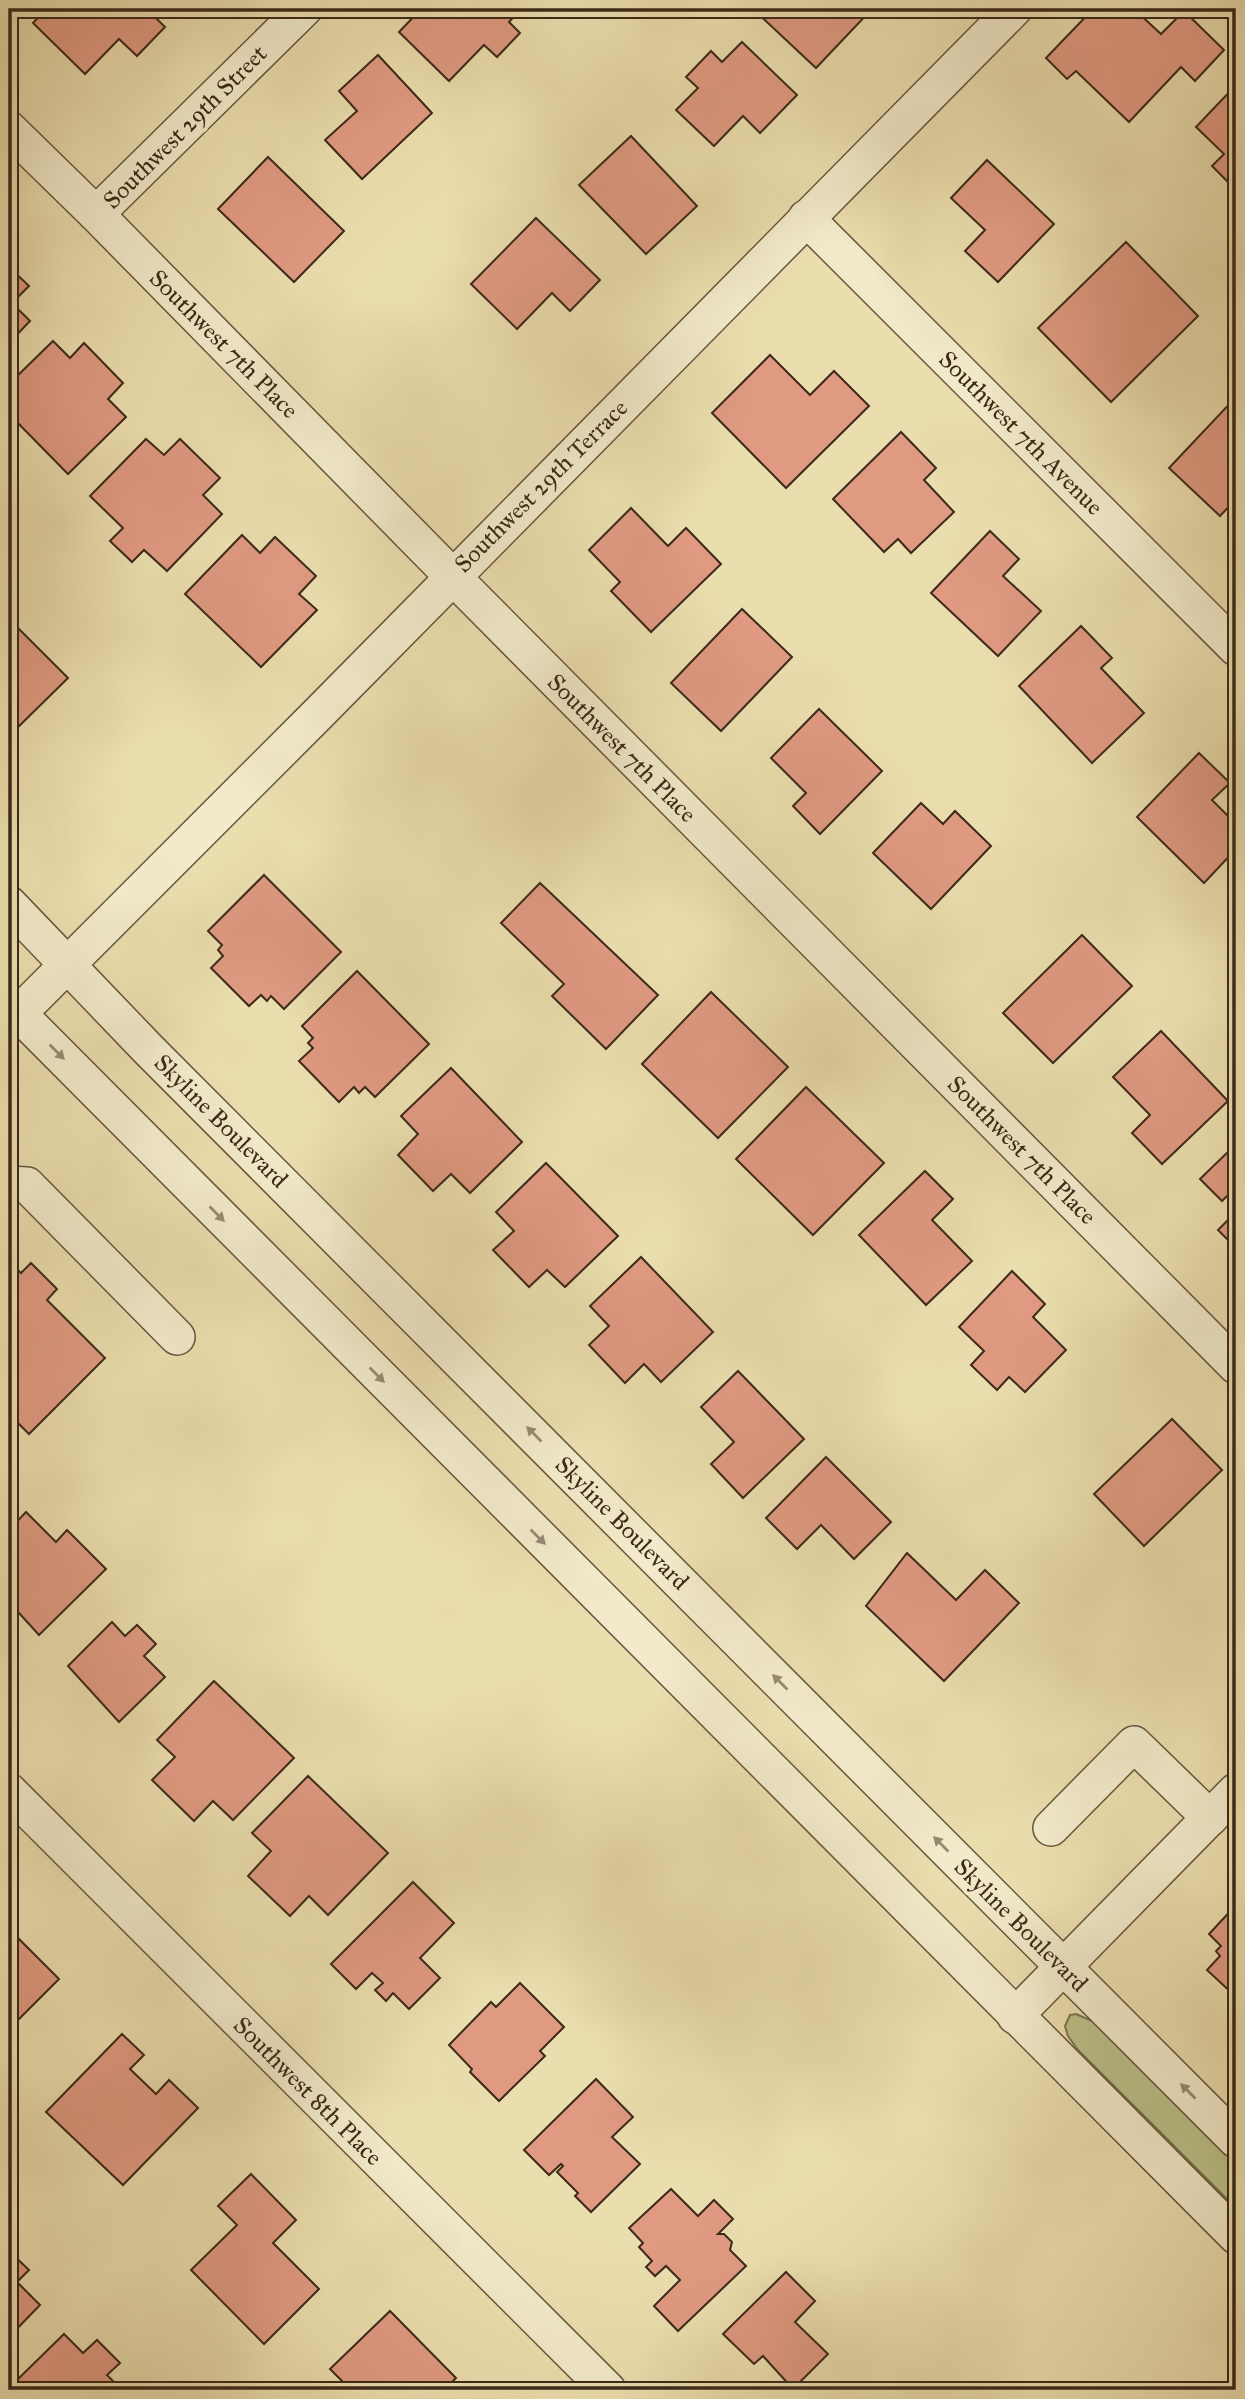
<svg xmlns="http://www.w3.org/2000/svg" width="1245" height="2399" font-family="'IM FELL Great Primer',serif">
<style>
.green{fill:#bbc088;stroke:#7b7450;stroke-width:2}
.building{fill:#e09a82;stroke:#3b2919;stroke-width:2}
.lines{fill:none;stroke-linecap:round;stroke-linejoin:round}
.minor-casing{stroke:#67563e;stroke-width:38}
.minor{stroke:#f2eaca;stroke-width:35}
.oneway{fill:#968a72}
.labels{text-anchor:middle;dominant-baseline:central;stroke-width:7;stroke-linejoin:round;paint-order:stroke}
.street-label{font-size:24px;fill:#3b2919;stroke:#f2eaca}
</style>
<rect width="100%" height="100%" fill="#ebdeae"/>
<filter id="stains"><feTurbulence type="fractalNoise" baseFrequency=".00286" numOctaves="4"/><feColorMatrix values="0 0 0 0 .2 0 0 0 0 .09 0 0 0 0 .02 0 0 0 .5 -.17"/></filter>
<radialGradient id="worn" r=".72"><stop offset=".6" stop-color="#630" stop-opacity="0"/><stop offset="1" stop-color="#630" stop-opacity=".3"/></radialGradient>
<path class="green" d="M1076,2014L1099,2024L1236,2160V2208L1078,2050L1068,2036L1065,2026L1070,2015Z"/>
<g class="building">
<path d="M46,9H147L165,27L137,56L119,39L85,74L33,23Z"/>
<path d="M421,9H446L451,14L456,9H521L509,22L520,33L497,57L484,45L449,81L399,32Z"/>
<path d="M753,9H872L816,68Z"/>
<path d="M1093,9H1134L1161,34L1184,11L1224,50L1195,81L1181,67L1129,122L1076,71L1067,79L1046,58Z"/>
<path d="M742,42L797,95L760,133L743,116L714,146L676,110L698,88L686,77L711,51L722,62Z"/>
<path d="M378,55L432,113L362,179L325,140L357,111L339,91Z"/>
<path d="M1236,85V190L1212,166L1224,154L1196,127Z"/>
<path d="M631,136L697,206L646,254L579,185Z"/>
<path d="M268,157L344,231L294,282L218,209Z"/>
<path d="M987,160L1054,224L998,282L965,251L985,230L951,198Z"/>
<path d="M536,218L600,280L570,311L552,293L517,329L471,284Z"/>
<path d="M1126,242L1198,316L1111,402L1038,328Z"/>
<path d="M9,267L29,286L12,303L30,321L9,343Z"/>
<path d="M53,341L70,358L84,343L123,383L108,399L126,417L68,474L9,414V384Z"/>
<path d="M770,355L810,395L834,371L869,406L786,488L712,413Z"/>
<path d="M1236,397V499L1220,516L1169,468Z"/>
<path d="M901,432L936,468L924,480L954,512L911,553L898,539L884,552L833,499Z"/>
<path d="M146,439L164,455L180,439L220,478L203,495L222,514L167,571L144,550L132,562L110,541L123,528L90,496Z"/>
<path d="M631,508L668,546L686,528L721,564L651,632L611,591L620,582L589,550Z"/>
<path d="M990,531L1019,559L1003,576L1041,611L998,656L931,593Z"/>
<path d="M242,535L260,553L275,537L316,576L299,594L317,610L261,667L185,594Z"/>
<path d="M742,609L792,657L721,731L671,683Z"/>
<path d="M9,619L68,678L10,735L9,733Z"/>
<path d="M1081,626L1112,658L1101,668L1144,713L1092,763L1019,686Z"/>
<path d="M819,709L882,771L820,834L793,806L806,793L771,758Z"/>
<path d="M1199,753L1230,783L1212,800L1236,824V849L1204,883L1137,817Z"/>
<path d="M921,803L943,824L955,811L991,846L931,909L873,853Z"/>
<path d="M264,875L341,952L284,1009L271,996L267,1001L261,995L249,1006L211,968L223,956L218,950L222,945L208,931Z"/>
<path d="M540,883L658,995L606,1049L552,996L564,984L501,923Z"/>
<path d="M1082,935L1132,986L1053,1063L1003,1013Z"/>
<path d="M357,971L429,1044L375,1097L365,1087L359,1093L354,1087L339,1102L299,1061L313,1048L308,1043L313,1038L302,1026Z"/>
<path d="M711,992L788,1067L718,1138L642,1064Z"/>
<path d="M1161,1031L1228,1101L1162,1164L1132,1133L1150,1115L1113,1077Z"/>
<path d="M451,1068L522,1142L470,1193L451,1174L433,1191L398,1155L418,1134L401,1116Z"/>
<path d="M806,1087L884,1163L813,1235L736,1159Z"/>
<path d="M1236,1144V1202L1228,1195L1222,1201L1200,1179Z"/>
<path d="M546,1163L618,1236L565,1287L547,1270L529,1287L493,1250L514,1231L496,1212Z"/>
<path d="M925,1171L953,1199L932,1220L972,1261L926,1305L859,1235Z"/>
<path d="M1236,1212V1248L1218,1230Z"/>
<path d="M641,1257L713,1332L661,1382L644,1364L625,1383L589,1345L609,1326L590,1306Z"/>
<path d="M9,1262L21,1273L31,1263L57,1289L47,1300L105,1358L29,1434L9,1414Z"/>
<path d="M1012,1271L1045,1304L1033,1317L1066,1350L1025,1392L1009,1377L997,1390L971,1365L984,1351L959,1327Z"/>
<path d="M738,1371L804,1439L743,1498L711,1464L734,1442L701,1407Z"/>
<path d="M1172,1419L1222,1470L1144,1546L1094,1494Z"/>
<path d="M826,1457L891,1522L854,1559L821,1525L797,1549L766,1518Z"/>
<path d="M26,1512L56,1542L67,1530L106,1569L39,1635L9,1602V1530Z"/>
<path d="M907,1553L956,1600L985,1570L1019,1603L944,1681L866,1606Z"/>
<path d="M112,1622L125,1636L137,1625L156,1644L144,1656L165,1677L119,1722L68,1666Z"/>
<path d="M214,1681L294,1758L233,1820L213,1801L194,1821L152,1780L175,1757L157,1740Z"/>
<path d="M308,1776L388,1853L328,1915L309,1896L290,1916L248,1876L271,1851L252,1833Z"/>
<path d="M413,1882L454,1923L420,1958L440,1978L409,2009L393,1993L386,2001L375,1990L383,1983L372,1973L356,1989L331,1964Z"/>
<path d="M1236,1905V1997L1207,1970L1220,1956L1216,1951L1221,1946L1209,1934Z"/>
<path d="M9,1929L59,1979L9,2029Z"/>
<path d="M520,1983L564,2027L540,2051L545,2056L499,2101L470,2072L472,2069L449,2045L491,2002L496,2007Z"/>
<path d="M122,2034L144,2055L130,2069L156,2094L169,2080L198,2108L123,2185L46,2112Z"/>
<path d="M596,2079L633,2117L612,2137L640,2164L591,2212L575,2196L578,2193L557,2172L563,2166L561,2164L549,2175L524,2150Z"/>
<path d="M251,2174L296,2220L273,2243L319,2289L264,2344L191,2270L237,2225L218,2206Z"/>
<path d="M671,2189L698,2216L714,2200L733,2219L718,2234H724L732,2242L730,2250L746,2266L678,2331L654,2306L680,2280L666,2266L655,2276L646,2267L652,2261L639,2247L643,2243L629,2228Z"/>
<path d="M9,2251L29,2270L17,2282L40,2305L9,2337Z"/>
<path d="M786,2272L815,2301L795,2322L828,2354L793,2389L763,2356L754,2364L723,2334Z"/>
<path d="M390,2311L456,2378L444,2390H351L330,2369Z"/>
<path d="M64,2334L83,2353L97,2340L120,2363L107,2375L122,2390H23L15,2382Z"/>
<path d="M869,2382L877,2390H861Z"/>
</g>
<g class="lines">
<defs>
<g id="minor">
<path d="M9,129L96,214L452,576L1236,1366"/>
<path d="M96,214L304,9"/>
<path d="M806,218L1236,648"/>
<path d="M9,904L147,1048L1236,2140"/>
<path d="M9,1004L1236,2236"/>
<path d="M9,1023L318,714L1014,9"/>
<path d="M9,1184L27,1185L177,1337"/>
<path d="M9,1791L608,2390"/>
<path d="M1051,1828L1134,1744L1210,1818"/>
<path d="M1015,2016L1236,1791"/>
</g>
</defs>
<use href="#minor" class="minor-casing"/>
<use href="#minor" class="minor"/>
</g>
<defs><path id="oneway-solid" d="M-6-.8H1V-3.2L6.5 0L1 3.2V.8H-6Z" transform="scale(1.75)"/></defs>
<g class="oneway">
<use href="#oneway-solid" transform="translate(57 1052) rotate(45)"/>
<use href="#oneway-solid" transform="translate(217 1214) rotate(45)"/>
<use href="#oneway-solid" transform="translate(377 1375) rotate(45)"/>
<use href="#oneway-solid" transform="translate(534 1434) rotate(-135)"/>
<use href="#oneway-solid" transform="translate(538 1537) rotate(45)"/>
<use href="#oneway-solid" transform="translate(780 1682) rotate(-135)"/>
<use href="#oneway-solid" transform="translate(941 1844) rotate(-135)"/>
<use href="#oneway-solid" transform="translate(1188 2091) rotate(-135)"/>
</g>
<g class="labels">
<g class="street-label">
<text transform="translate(185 127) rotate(-45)">Southwest 29th Street</text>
<text transform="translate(224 344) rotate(45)">Southwest 7th Place</text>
<text transform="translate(1021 433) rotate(45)">Southwest 7th Avenue</text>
<text transform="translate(541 486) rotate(-45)">Southwest 29th Terrace</text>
<text transform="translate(622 748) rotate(45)">Southwest 7th Place</text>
<text transform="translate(221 1121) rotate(45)">Skyline Boulevard</text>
<text transform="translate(1022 1150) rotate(45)">Southwest 7th Place</text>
<text transform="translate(622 1523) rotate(45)">Skyline Boulevard</text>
<text transform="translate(1021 1925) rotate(45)">Skyline Boulevard</text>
<text transform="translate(308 2091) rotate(45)">Southwest 8th Place</text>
</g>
</g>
<rect width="1245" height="2399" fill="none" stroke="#ebdeae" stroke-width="35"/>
<rect x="10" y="10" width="1224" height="2378" fill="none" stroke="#3b2919" stroke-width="3.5"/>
<rect x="18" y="18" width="1210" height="2364" fill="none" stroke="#3b2919" stroke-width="2"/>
<rect width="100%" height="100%" filter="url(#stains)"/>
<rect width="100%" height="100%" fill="url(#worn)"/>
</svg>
